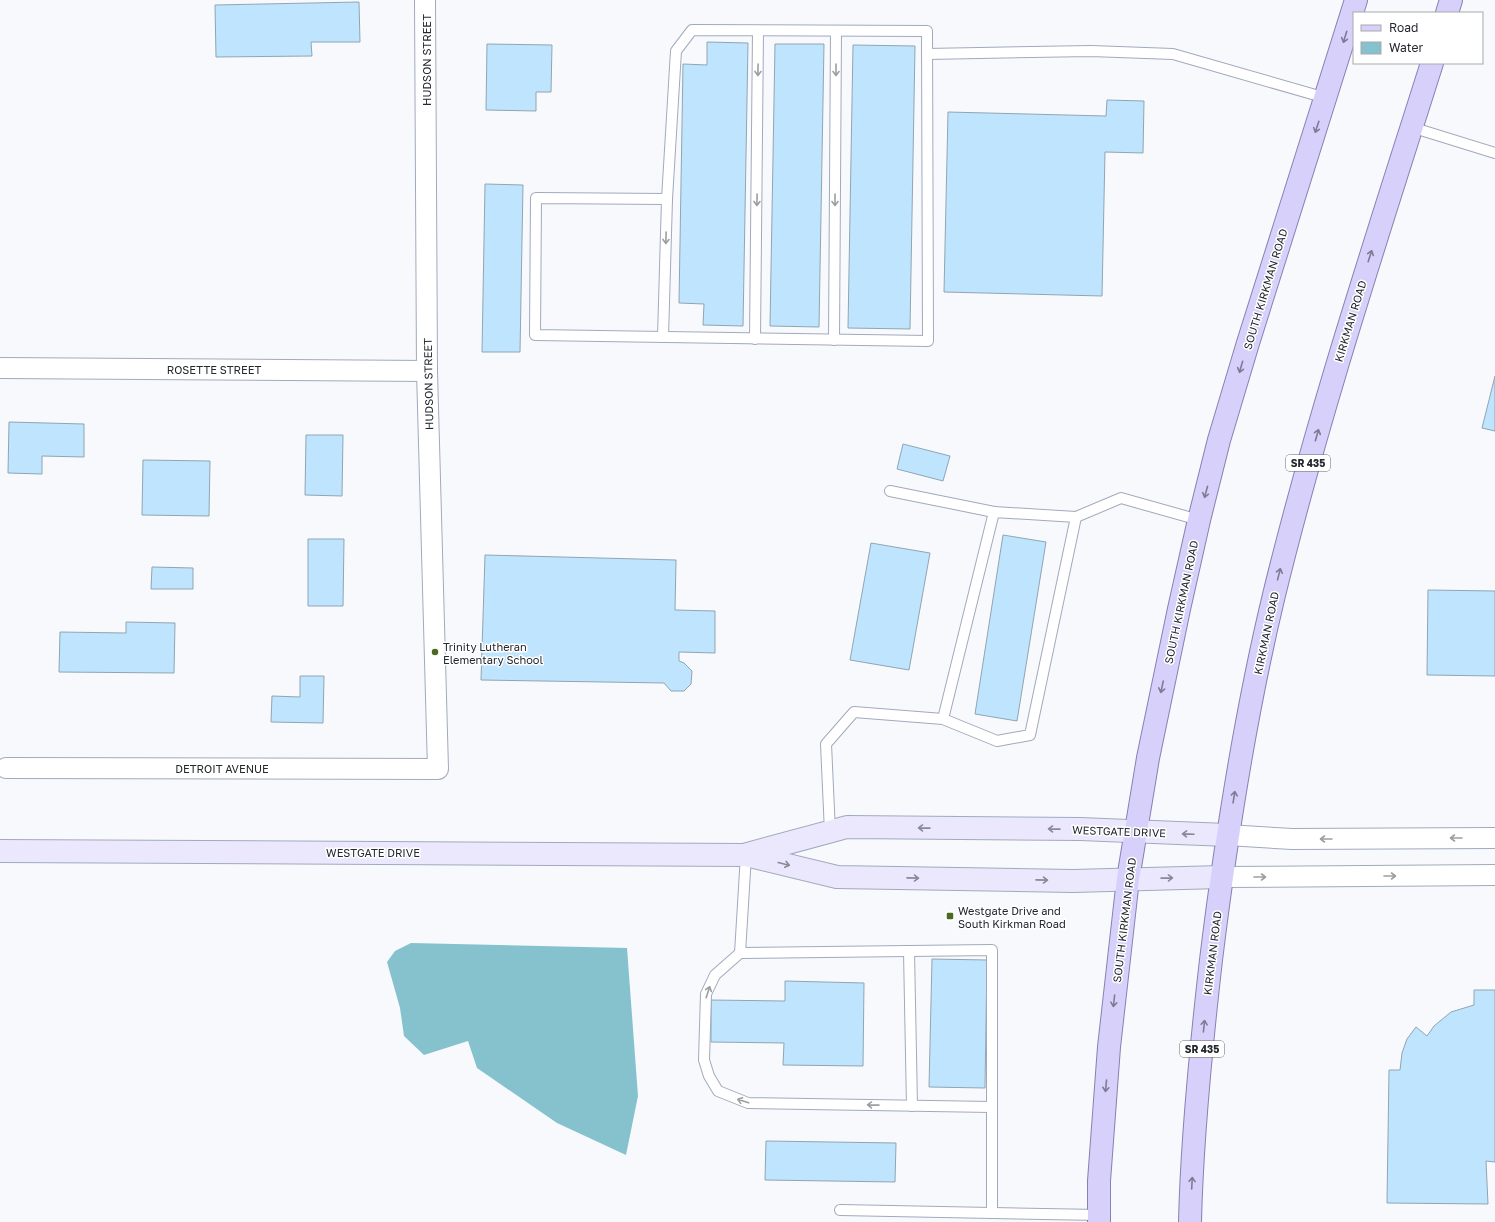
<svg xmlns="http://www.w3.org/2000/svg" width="1495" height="1222" font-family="'Golos Text',sans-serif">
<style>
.water{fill:#85c2cd}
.building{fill:#bfe4fd;stroke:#90a5b3}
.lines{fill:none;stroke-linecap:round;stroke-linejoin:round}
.lane-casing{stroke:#a0aabd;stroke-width:12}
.street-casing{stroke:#a0aabd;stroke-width:22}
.secondary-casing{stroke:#a0aabd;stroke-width:24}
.primary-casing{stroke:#8781b2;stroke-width:24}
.lane{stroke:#fff;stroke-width:10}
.street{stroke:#fff;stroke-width:20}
.secondary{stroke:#ebe8fd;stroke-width:22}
.primary{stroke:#d7d0fb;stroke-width:22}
.oneway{stroke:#7e7c95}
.oneway2{stroke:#9c9ea1}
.oneway3{stroke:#888896}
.poi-dot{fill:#4a6a20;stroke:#fff;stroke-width:1.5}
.labels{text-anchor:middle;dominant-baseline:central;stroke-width:3;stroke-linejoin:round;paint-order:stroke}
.shield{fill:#fff;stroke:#66686d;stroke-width:1}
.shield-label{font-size:10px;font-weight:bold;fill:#24282f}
.street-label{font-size:11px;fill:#24282f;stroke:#fff}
.poi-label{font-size:11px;fill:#24282f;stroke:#fff;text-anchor:start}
</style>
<rect width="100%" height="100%" fill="#f7f9fd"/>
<path class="water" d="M411,943L627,948L638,1096L626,1155L557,1123L477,1068L468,1041L424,1055L404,1036L400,1008L387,962L395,951Z"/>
<g class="building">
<path d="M359,2L360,42H311L312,56L216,57L215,5Z"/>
<path d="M707,42L748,43L743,326L703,325L704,304L679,303L683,64L707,65Z"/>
<path d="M487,44L552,45L551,92H536V111L486,110Z"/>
<path d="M775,44H824L819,327L770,326Z"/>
<path d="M853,45L915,46L910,329L848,328Z"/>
<path d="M1107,100L1144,101L1143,153L1105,152L1102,296L944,292L948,112L1106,116Z"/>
<path d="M485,184L523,185L520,352H482Z"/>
<path d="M1495,376V431L1482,428Z"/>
<path d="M9,422L84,424V457L42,456V474L8,473Z"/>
<path d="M306,435H343L342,496L305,495Z"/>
<path d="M903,444L950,456L943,481L897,469Z"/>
<path d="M143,460L210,461L209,516L142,515Z"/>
<path d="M1003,535L1046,542L1017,721L975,714Z"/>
<path d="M308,539H344L343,606H308Z"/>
<path d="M871,543L930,553L909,670L850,660Z"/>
<path d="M485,555L676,560L675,610L715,611V653L679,652V661L684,663L692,671L691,684L684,691H671L664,683L481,680Z"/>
<path d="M152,567L193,568V589H151Z"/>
<path d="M1428,590L1495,591V676L1427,675Z"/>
<path d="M126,622L175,623L174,673L59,672L60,632L126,633Z"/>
<path d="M300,676H324L323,723L271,722L272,696L300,697Z"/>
<path d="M932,959L987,960L985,1088L929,1087Z"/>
<path d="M785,981L864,983L863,1066L783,1065L784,1043L711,1042V1000L785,1001Z"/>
<path d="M1474,990H1495V1162L1486,1161L1488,1204L1387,1203L1389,1070H1400L1402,1053L1407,1039L1416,1027L1427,1036L1434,1026L1451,1012L1474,1005Z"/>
<path d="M766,1141L896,1143L895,1182L765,1180Z"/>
</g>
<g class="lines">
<defs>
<g id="lane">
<path d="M692,30L927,31L928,341L535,335L536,198L667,199L676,51Z"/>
<path d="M927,54L1091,51L1173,54L1326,98"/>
<path d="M1411,127L1495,153"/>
<path d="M663,337L667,199"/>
<path d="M755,339L758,31"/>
<path d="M834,340L836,31"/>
<path d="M890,491L994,512"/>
<path d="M1076,517L1121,498L1199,520"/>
<path d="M830,832L826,744L854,712L943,719L997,741L1030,735L1076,517L994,512L943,719"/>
<path d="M746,855L740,953L992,950V1213"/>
<path d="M909,951L912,1106"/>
<path d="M740,953L715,975L706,994L704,1060L709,1076L718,1091L748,1103L992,1107"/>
<path d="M840,1210L1099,1215"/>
</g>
<g id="street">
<path d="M0,368L427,371"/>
<path d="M6,768L438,769L427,371L425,0"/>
<path d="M1227,835L1292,839L1495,838"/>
<path d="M1221,877L1495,875"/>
</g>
<g id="secondary">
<path d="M0,851L746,855L837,877L1073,881L1221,877"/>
<path d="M747,854L847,827L1080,829L1227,835"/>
</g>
<g id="primary">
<path d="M1447,13L1451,0"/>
<path d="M1099,1222V1181L1109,1047L1128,879L1148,758L1179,609L1199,520L1219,440L1248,343L1356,0"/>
<path d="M1190,1222C1192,1135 1201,1047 1211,960C1226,838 1245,715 1274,595C1318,415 1376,240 1432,63"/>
</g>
</defs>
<use href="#lane" class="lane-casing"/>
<use href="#street" class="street-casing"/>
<use href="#secondary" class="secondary-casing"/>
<use href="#primary" class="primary-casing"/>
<use href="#lane" class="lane"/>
<use href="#street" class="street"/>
<use href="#secondary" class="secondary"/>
<use href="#primary" class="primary"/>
</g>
<defs><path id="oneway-shaft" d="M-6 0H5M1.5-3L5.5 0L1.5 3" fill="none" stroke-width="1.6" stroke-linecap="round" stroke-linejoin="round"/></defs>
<g class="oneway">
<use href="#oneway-shaft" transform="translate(1345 37) rotate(107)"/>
<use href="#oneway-shaft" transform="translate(1317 127) rotate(108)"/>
<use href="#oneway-shaft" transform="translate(1370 256) rotate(-72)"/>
<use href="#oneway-shaft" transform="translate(1241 367) rotate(106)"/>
<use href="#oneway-shaft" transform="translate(1317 435) rotate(-74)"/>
<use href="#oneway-shaft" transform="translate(1206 492) rotate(105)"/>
<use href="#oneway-shaft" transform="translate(1279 574) rotate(-76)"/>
<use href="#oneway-shaft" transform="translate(1162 687) rotate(102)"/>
<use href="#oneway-shaft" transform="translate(1234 797) rotate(-81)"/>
<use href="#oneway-shaft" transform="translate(1114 1001) rotate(96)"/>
<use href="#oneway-shaft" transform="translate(1204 1026) rotate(-84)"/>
<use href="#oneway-shaft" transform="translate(1106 1086) rotate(95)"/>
<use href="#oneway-shaft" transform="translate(1192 1183) rotate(-87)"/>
</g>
<g class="oneway2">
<use href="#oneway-shaft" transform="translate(758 70) rotate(91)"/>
<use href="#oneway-shaft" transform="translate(836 70) rotate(90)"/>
<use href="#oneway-shaft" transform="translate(757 200) rotate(91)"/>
<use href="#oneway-shaft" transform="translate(835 200) rotate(90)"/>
<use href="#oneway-shaft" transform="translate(666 238) rotate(91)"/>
<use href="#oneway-shaft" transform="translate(1456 838) rotate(180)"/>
<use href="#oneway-shaft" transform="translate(1326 839) rotate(180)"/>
<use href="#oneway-shaft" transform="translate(1390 876)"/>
<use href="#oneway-shaft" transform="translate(1260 877)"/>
<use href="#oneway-shaft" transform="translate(708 992) rotate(-72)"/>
<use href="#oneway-shaft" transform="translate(743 1101) rotate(-162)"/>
<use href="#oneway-shaft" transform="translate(873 1105) rotate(-179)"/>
</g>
<g class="oneway3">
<use href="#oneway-shaft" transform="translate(924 828) rotate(-179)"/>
<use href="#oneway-shaft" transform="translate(1054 829) rotate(-179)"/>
<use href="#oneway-shaft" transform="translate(1188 834) rotate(-178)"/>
<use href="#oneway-shaft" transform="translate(784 864) rotate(14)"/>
<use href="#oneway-shaft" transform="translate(913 878) rotate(1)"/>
<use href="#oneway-shaft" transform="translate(1167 878) rotate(-1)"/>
<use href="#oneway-shaft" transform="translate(1042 880) rotate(1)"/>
</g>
<g class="poi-dot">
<circle cx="435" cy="652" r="4"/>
<rect x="946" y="912" width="8" height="8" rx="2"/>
</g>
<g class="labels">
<g class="shield">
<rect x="1286" y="455" width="44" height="16" rx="3"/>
<rect x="1180" y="1041" width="44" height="16" rx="3"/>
</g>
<g class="shield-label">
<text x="1308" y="463">SR 435</text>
<text x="1202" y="1049">SR 435</text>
</g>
<g class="street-label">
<text transform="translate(426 60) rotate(-90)">HUDSON STREET</text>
<text transform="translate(1265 289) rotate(-73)">SOUTH KIRKMAN ROAD</text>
<text transform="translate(1350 321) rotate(-73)">KIRKMAN ROAD</text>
<text x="214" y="369">ROSETTE STREET</text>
<text transform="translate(428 384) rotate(-91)">HUDSON STREET</text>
<text transform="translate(1181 602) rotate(-78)">SOUTH KIRKMAN ROAD</text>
<text transform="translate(1266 633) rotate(-78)">KIRKMAN ROAD</text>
<text x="222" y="768">DETROIT AVENUE</text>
<text transform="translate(1119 831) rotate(2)">WESTGATE DRIVE</text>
<text x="373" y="852">WESTGATE DRIVE</text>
<text transform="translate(1124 920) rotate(-83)">SOUTH KIRKMAN ROAD</text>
<text transform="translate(1212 953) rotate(-83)">KIRKMAN ROAD</text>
</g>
<g class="poi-label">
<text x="443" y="646">Trinity Lutheran<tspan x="443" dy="13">Elementary School</tspan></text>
<text x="958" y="910">Westgate Drive and<tspan x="958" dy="13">South Kirkman Road</tspan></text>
</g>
</g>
<rect x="1353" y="12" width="130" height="52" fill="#ffffff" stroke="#a7a9ac"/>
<rect x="1361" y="25" width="20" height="6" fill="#d7d0fb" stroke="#a7a9ac"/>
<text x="1389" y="32" font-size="12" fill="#24282f">Road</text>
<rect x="1361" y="42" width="20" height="12" fill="#85c2cd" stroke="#a7a9ac"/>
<text x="1389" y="52" font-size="12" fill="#24282f">Water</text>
</svg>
